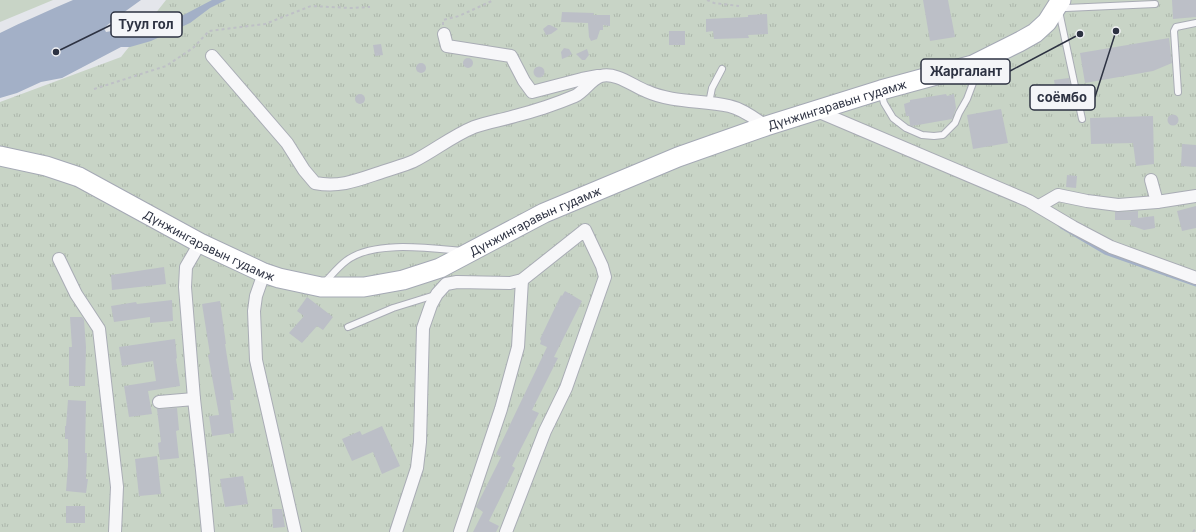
<svg xmlns="http://www.w3.org/2000/svg" width="1196" height="532" font-family="Inter,sans-serif">
<style>
.grass{fill:#c8d4c6}
.park{fill:url(#park-tufts)}
.water{fill:#a3b0c7}
.lines{fill:none;stroke-linecap:round;stroke-linejoin:round}
.stream{stroke:#a3b0c7;stroke-width:3}
.building{fill:#bcbfc7}
.service-casing{stroke:#a9acb5;stroke-width:8}
.minor-casing{stroke:#a9acb5;stroke-width:14}
.primary-casing{stroke:#a5a9b5;stroke-width:21}
.path{stroke:#bec0c6;stroke-width:2;stroke-dasharray:3 3;stroke-linecap:butt}
.service{stroke:#f7f7f9;stroke-width:6}
.minor{stroke:#f7f7f9;stroke-width:12}
.primary{stroke:#fff;stroke-width:19}
.labels{text-anchor:middle;dominant-baseline:central;stroke-width:3;stroke-linejoin:round;paint-order:stroke}
.street-label{font-size:12px;fill:#2d3242;stroke:#f4f5f8}
.leader{fill:none;stroke:#2d3242;stroke-width:1.5}
.callout-dot{fill:#2d3242;stroke:#f4f5f8;stroke-width:1.5}
.callout{fill:#f4f5f8;stroke:#2d3242;stroke-width:1.5}
.callout-label{font-size:13px;text-anchor:middle;font-weight:bold;fill:#2d3242}
</style>
<defs>
<pattern id="park-tufts" width="24" height="20" patternUnits="userSpaceOnUse"><rect width="24" height="20" fill="#c8d4c6"/><path d="M3 7l-1-3M5 7V3M7 7l1-3M15 17l-1-3M17 17v-4M19 17l1-3" fill="none" stroke="#acb6ab"/></pattern>
</defs>
<rect width="100%" height="100%" fill="#e4e6eb"/>
<path class="grass" d="M0,0H53L0,22Z"/>
<path class="park" d="M166,0H1196V532H0V102L121,57Z"/>
<path class="water" d="M73,0H141L116,18L104,28L106,32L123,29L131,30V36L155,30L212,0H226L210,8L190,23L151,41L130,47H121L62,78L41,82L17,93L0,98V33C24,21 48,11 73,0Z"/>
<g class="lines">
<path class="stream" d="M1061,227L1105,253L1196,285"/>
</g>
<g class="building">
<path d="M923,0H948L955,37L930,41Z"/>
<path d="M1172,0H1196V17L1173,19Z"/>
<path d="M562,12L594,13L593,15H610V26L603,25V30H600L597,39L591,41L589,37L588,23L561,22Z"/>
<path d="M767,14L768,34L748,35L749,38L714,39L713,31L706,32V19L748,17V15Z"/>
<path d="M548,25H550L558,29L551,34L546,35L543,29Z"/>
<rect x="669" y="31" width="16" height="14"/>
<path d="M1169,38L1172,63L1153,71L1085,83L1080,53Z"/>
<path d="M381,44L383,55L375,56L373,45Z"/>
<path d="M564,48L569,49L572,54L567,57L562,59L561,52Z"/>
<path d="M587,49L589,55L585,60H582L576,54Z"/>
<circle cx="468" cy="63" r="5"/>
<circle cx="421" cy="68" r="5"/>
<circle cx="539" cy="72" r="5.5"/>
<path d="M1069,78L1073,97L1057,99L1054,80Z"/>
<circle cx="360" cy="99" r="5"/>
<path d="M946,94L947,96L954,94L956,108L952,119L912,126L910,125L909,116H906L904,104L910,102V100Z"/>
<path d="M1001,109L1008,143L973,149L967,115Z"/>
<circle cx="1173" cy="120" r="5.5"/>
<path d="M1153,116L1154,164L1136,166L1133,143L1091,144L1090,118Z"/>
<path d="M1182,144L1196,145V167L1181,166Z"/>
<path d="M1067,175L1077,176L1076,188L1066,187Z"/>
<path d="M1196,206V228L1182,231L1177,211Z"/>
<path d="M1138,211V218L1154,216L1155,228L1144,230L1130,225L1131,220H1115V212Z"/>
<path d="M164,267L166,284L112,290L111,275Z"/>
<path d="M565,291L582,301L554,357L558,358L532,410L539,413L512,466L515,468L489,521L499,526L496,532H473L483,512L476,507L501,457L496,454L547,347L540,344L541,341L540,339L561,295L562,296Z"/>
<path d="M307,297L333,317L323,330L317,326L302,343L289,333L304,316L297,311Z"/>
<path d="M172,300L173,321L150,323V317L114,322L111,306L136,302L137,304Z"/>
<path d="M220,301L226,344H225L234,400H230L234,433L212,436L209,416L219,415L208,355L210,354L202,304Z"/>
<path d="M70,317H82L84,320L86,347L85,386H69V347H72Z"/>
<path d="M175,339L177,358L176,359L180,386L148,391L152,414L129,417L124,386L156,381L153,361L122,366L119,347Z"/>
<path d="M68,400L86,401L85,453H87L86,479H88L86,493L66,491L68,466V439H65V426H66Z"/>
<path d="M177,408L179,430L176,431L179,458L160,460L158,443L161,442L157,409Z"/>
<path d="M382,426L400,466L382,474L373,452L352,461L342,439L360,431L362,435Z"/>
<path d="M157,456L161,494L139,496L135,459Z"/>
<path d="M243,476L248,504L225,507L220,479Z"/>
<rect x="66" y="506" width="19" height="17"/>
<path d="M272,509H282L285,527L273,528Z"/>
</g>
<g class="lines">
<defs>
<g id="service">
<path d="M1059,6L1066,8L1155,4"/>
<path d="M1059,11L1082,119"/>
<path d="M881,92L884,103L893,118L906,128L922,135L934,136L943,135L955,123L959,113L967,99L973,83V67"/>
<path d="M1178,92L1174,31L1176,27L1196,23"/>
<path d="M709,103L712,88L722,69"/>
<path d="M324,283C331,276 338,267 346,261C373,240 429,248 461,251"/>
<path d="M348,327L393,308L435,295"/>
</g>
<g id="minor">
<path d="M444,34L447,46L511,56L524,81L532,92L582,79L598,76"/>
<path d="M212,56L287,143L304,170L315,183C342,188 360,179 385,171C394,168 405,165 414,161C434,151 452,136 474,127C487,122 502,120 515,116C535,111 556,104 575,96C585,91 591,79 601,76C616,72 633,86 646,91C673,103 701,100 729,106C743,109 755,119 766,126"/>
<path d="M817,111L1029,201L1073,227L1111,247L1196,278"/>
<path d="M1151,180L1157,202"/>
<path d="M1039,206L1058,195L1087,201L1118,205L1157,202L1196,196"/>
<path d="M59,259L76,294L99,329L117,487L115,532"/>
<path d="M264,273L256,296L254,311L256,360L295,532"/>
<path d="M194,399L185,287L186,267L200,243"/>
<path d="M159,402L194,399L202,470L208,532"/>
<path d="M396,532L417,468L420,442L423,328L431,305L437,294L446,284L457,282L510,283L522,280L585,230L602,266L605,277L566,388L545,431L506,532"/>
<path d="M460,532L501,409L518,347L522,280"/>
</g>
<g id="primary">
<path id="s1" d="M0,156L46,166L79,177L200,243L264,273L279,278L321,287H364L403,280L440,268L544,213L678,157L766,126L881,90L973,65L1019,42L1035,33L1047,22L1061,0"/>
</g>
</defs>
<use href="#service" class="service-casing"/>
<use href="#minor" class="minor-casing"/>
<use href="#primary" class="primary-casing"/>
<g class="path">
<path d="M707,0L714,3L739,6"/>
<path d="M443,25V20L459,16L494,0"/>
<path d="M94,89L166,66L193,48L209,31L265,24L311,6L351,8L370,7"/>
<path d="M1193,532L1196,528"/>
</g>
<use href="#service" class="service"/>
<use href="#minor" class="minor"/>
<use href="#primary" class="primary"/>
</g>
<g class="labels">
<g class="street-label">
<text stroke="none"><textPath href="#s1" startOffset="901">Дүнжингаравын гудамж</textPath></text>
<text stroke="none"><textPath href="#s1" startOffset="577">Дүнжингаравын гудамж</textPath></text>
<text stroke="none"><textPath href="#s1" startOffset="229">Дүнжингаравын гудамж</textPath></text>
</g>
</g>
<path class="leader" d="M56 52L111 25M1080 34L1010 71M1116 31L1095 97"/>
<g class="callout-dot">
<circle cx="56" cy="52" r="4"/>
<circle cx="1080" cy="34" r="4"/>
<circle cx="1116" cy="31" r="4"/>
</g>
<g class="callout">
<rect x="111" y="12" width="71" height="25" rx="4"/>
<rect x="921" y="59" width="89" height="25" rx="4"/>
<rect x="1030" y="85" width="65" height="25" rx="4"/>
</g>
<g class="callout-label">
<text x="146" y="29">Туул гол</text>
<text x="966" y="76">Жаргалант</text>
<text x="1062" y="102">соёмбо</text>
</g>
</svg>
